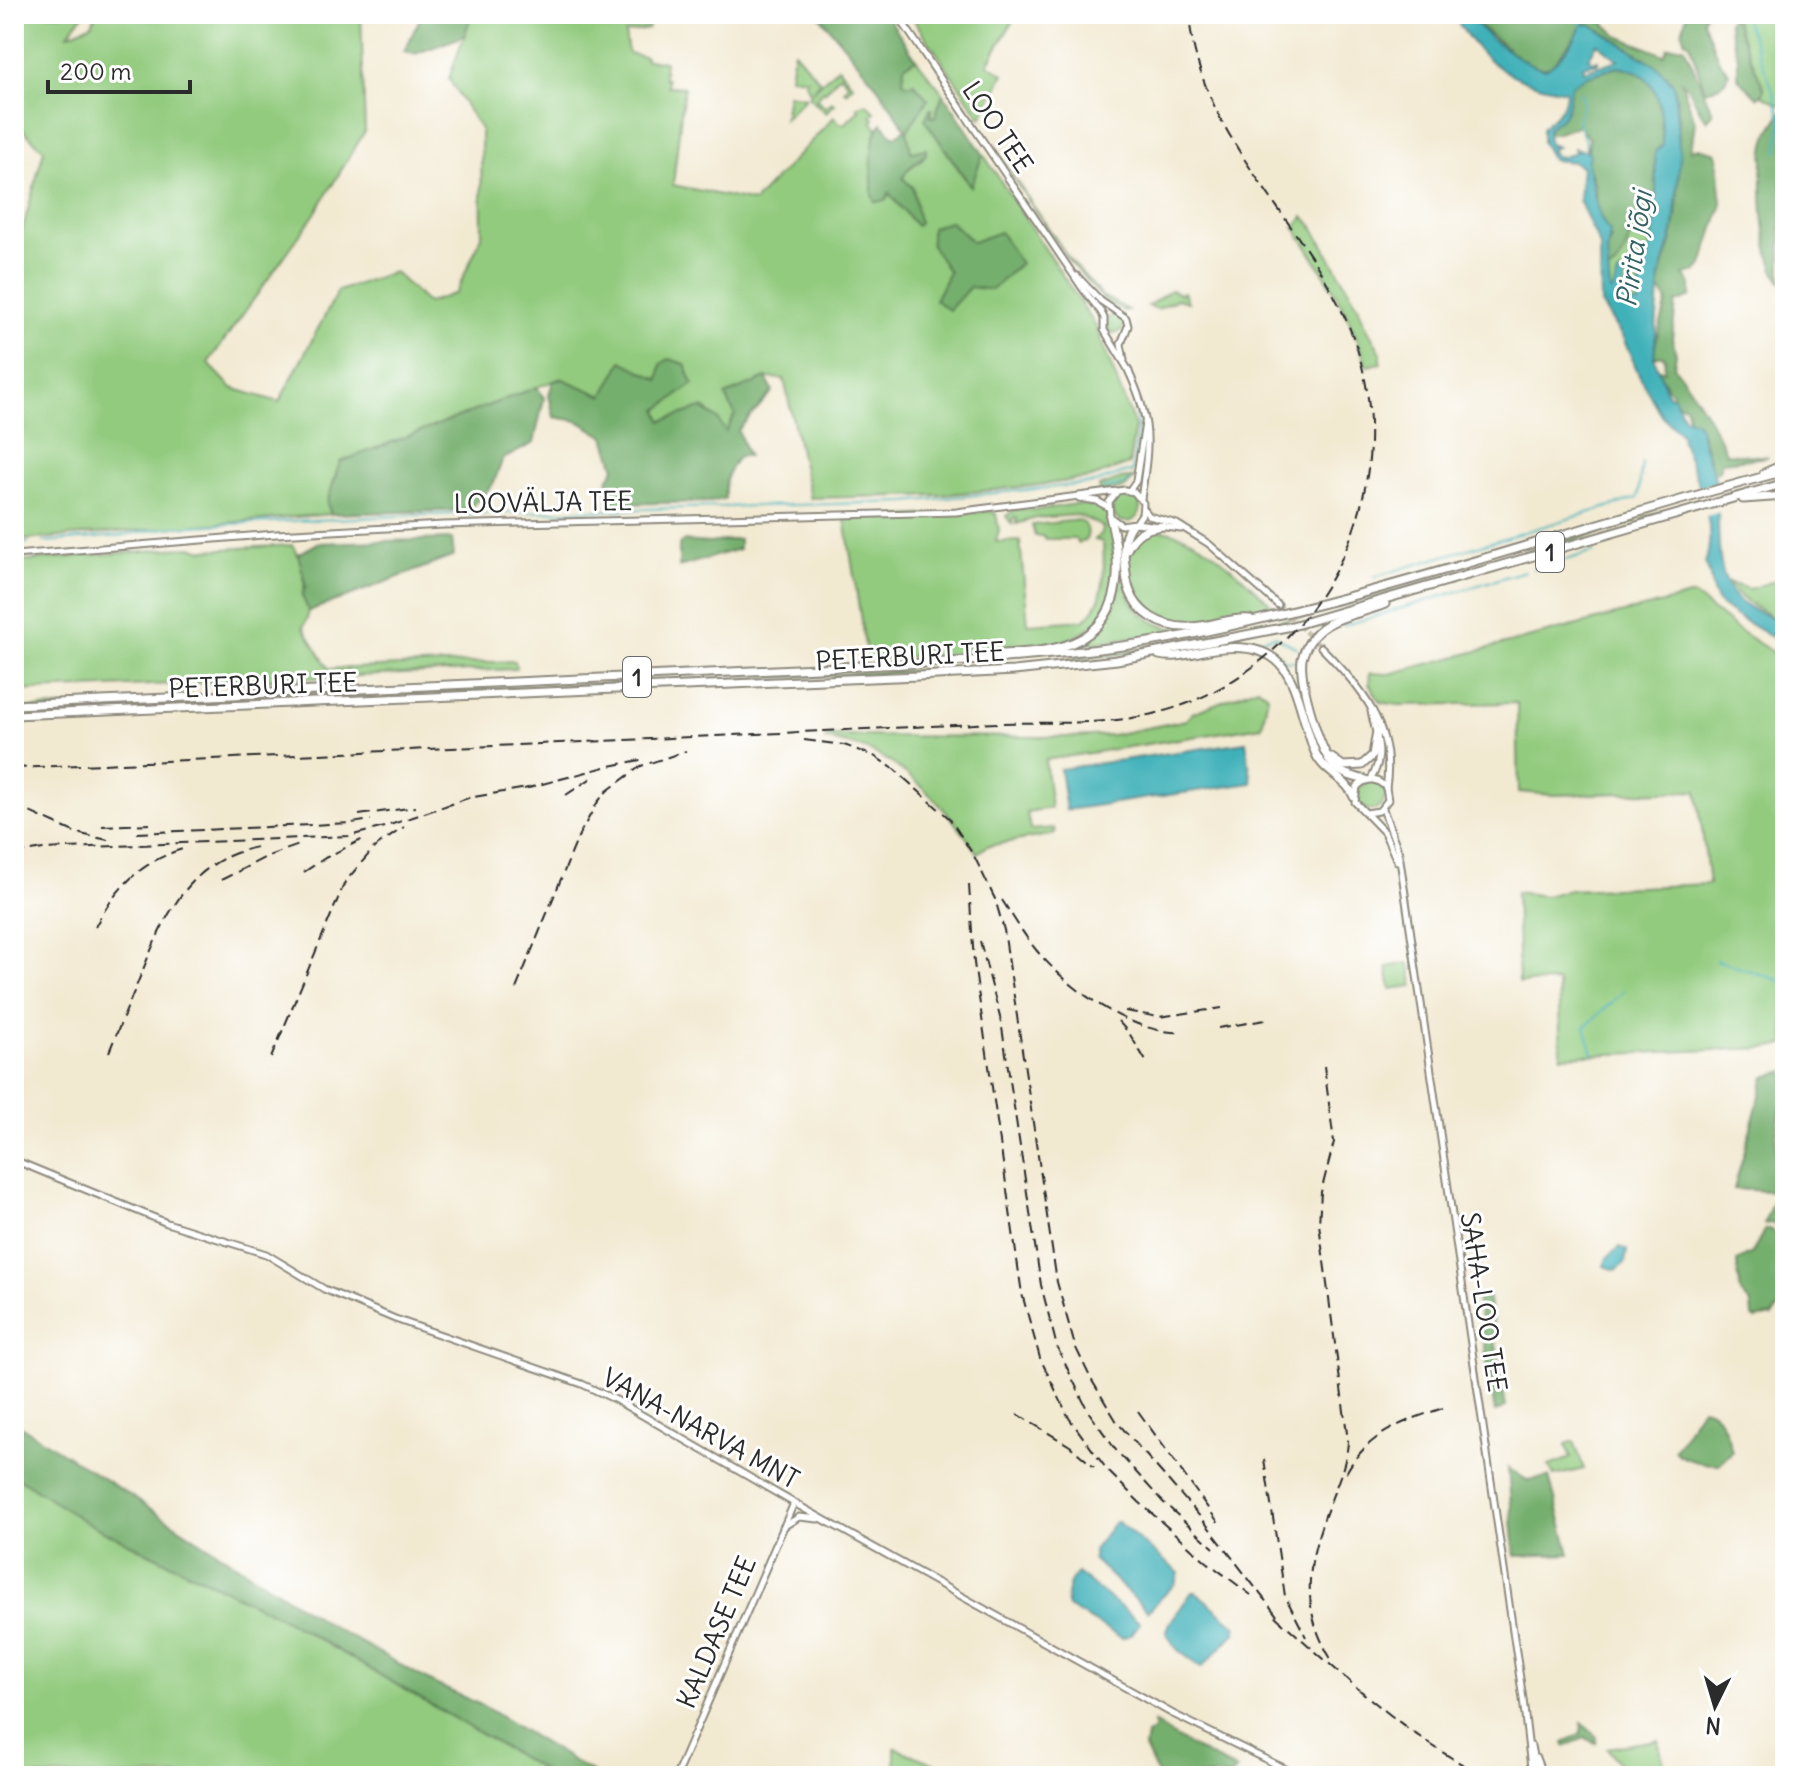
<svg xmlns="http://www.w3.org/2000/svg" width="1799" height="1790" font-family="Delius,sans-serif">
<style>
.green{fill:#92cb7e;stroke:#5e7b54;stroke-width:2;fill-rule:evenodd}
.forest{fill:#75af6d;stroke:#506d4c;stroke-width:2}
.water{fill:#41b1b9;stroke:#366e72;stroke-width:2;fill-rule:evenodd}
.pier{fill:#f2e9d1}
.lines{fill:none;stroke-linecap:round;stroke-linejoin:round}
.stream{stroke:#41b1b9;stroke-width:2}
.secondary-tunnel{stroke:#cac3b0;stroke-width:5;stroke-dasharray:5 2.5;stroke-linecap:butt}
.secondary-casing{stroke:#8e8a7e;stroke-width:9}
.highway-casing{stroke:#8e8a7e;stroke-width:11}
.secondary{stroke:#fff;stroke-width:5}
.highway{stroke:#fff;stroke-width:7}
.rail{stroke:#2b2b2b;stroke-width:2;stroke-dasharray:12 6;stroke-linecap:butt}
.labels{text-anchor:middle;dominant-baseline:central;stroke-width:6;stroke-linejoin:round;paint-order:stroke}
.shield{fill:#fff;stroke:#6b6b6b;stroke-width:2}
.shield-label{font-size:24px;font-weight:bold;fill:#2b2b2b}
.street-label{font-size:26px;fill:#2b2b2b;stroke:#fff}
.water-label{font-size:28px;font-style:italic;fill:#346164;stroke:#fff}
</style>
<rect width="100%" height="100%" fill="#fff"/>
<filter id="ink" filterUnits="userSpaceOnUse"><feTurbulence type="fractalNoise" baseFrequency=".0125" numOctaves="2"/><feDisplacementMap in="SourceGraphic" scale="16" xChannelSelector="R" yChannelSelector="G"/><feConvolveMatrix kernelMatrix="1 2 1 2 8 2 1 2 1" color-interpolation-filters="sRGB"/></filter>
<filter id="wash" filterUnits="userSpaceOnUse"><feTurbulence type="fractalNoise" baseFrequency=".006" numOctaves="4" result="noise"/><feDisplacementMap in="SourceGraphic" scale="32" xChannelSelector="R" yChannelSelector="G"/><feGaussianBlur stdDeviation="1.8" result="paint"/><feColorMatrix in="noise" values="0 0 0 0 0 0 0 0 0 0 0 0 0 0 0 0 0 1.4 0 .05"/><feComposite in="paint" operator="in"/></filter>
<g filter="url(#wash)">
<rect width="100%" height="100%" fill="#f2e9d1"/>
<g class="green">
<path d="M14,14H84L67,35L92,24L96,14H361L365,131L314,215L208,363L232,388L279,402L338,291L394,272L427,303L456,293L482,236L481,131L449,79L472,14H648L651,19L648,29L625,33L628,53L646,57V60L665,61L664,78L667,79V86L684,87L673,185L754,202L834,117L840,123L845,124L859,110L857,107L866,103L875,112L871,116L874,119L872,122L878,128L874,137L872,194C893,192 894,187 906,172C910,167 918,163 923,158L911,153L907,131L928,99L903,82L904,66L916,59L943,93L935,117L926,120L927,123L970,186L983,154L1095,325L1135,427L1129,464L1091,478L1031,486L942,495L810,498L784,379L766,378L726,395L735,414L726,433L706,409L701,408L662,421L658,410L693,384L685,364L669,359L661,365L659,380L603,397L561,378L340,462L327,503L331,514L14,541V250L18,246L44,150L14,121V70L25,55L14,41ZM950,221L972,242L936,300L949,272L931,245V228Z"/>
<path d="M910,14H1017L988,64L1004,74L981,118Z"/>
<path d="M1728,14H1785V104L1779,105L1762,95L1764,88L1735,21Z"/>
<path d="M794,51L820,81L813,91L838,67L853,85L846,92L844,90L848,84L840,74L825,92L823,90L816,99L826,107L832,102L834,104L826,113L808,96L811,93L805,82L807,79L790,77Z"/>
<path d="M934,60L1070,260L1102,296L1128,310L1123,311L1107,303L1069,261Z"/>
<path d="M788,94L806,97L784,119Z"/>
<path d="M1304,217L1312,225L1358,306L1365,324L1381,353V363L1367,366C1350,314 1324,271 1294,227Z"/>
<path d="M1640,220L1639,239L1651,243L1639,283L1638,304L1631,310L1610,292L1608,272C1625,262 1629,239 1634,221Z"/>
<path d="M1171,290L1180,294L1184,292L1188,302L1177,299L1158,309L1148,306Z"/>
<circle cx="1115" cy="324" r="9"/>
<path d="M1134,478L1125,488L1099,493V487L1121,479Z"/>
<path d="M1739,489L1745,491L1642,519L1644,517Z"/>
<circle cx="1126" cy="508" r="14"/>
<path d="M1076,504L1095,507L1098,504C1115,517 1113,548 1114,567C1119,650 1032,650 972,654C937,656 902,657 867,659L845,519L990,511L996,514L999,530L996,542L1020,541L1028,624L1084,620C1108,600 1104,570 1103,542L1095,540L1102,532L1103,527L1078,515L1036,518L1016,524L1017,518H1013L1012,524L1006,516L1016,509L1036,510Z"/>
<path d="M1636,519L1637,522C1483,567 1329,616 1171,646C1107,658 1042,664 977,670L14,712V709L941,669C1036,664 1132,654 1225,633C1364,603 1499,558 1636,519Z"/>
<path d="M1079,520C1088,525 1089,531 1086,540L1078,543L1076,539H1045L1044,536H1035L1032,525Z"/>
<path d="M1150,529C1200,530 1237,573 1272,605L1268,607L1273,608C1241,616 1200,632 1167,622C1129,611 1110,549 1150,529Z"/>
<path d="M1121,543C1124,590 1127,621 1180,630L1070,647C1120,621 1122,596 1119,544Z"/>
<path d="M292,545C302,559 308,580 302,596C309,610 311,614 303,627L329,669L515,661L516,669L14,691V562L191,547L205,550Z"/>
<path d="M1777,580L1785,584V625C1765,610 1743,606 1729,583L1749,589Z"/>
<path d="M1693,595L1735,628L1785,660V1044L1766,1048L1561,1056L1558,982L1519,983L1516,892L1545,896L1569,890L1709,884L1697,791L1553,795L1519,792L1517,703L1399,705L1380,702L1369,683L1370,673L1389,674Z"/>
<path d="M1258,687L1268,695L1262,726L1045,760L1051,808L1027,812L1030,830L1054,828L1055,834L987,846L977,853C953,816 919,778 880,756C863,746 844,743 825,739L829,736L1071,737L1112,735L1186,720L1192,713Z"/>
<circle cx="1371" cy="796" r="14"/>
<path d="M1408,963L1411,968L1413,986L1391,989L1387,967Z"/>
<path d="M1574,1441L1584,1469L1554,1476L1549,1466L1571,1458L1566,1444Z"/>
<path d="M14,1475L87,1523L277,1615L553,1776H14Z"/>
<path d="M1658,1740L1667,1776H1630L1607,1748Z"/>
<path d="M895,1748L948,1769L945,1776H895Z"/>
</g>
<g class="forest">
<path d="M422,14H472L464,36L415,54L404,52Z"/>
<path d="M818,14H886L916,59L904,66L903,82L909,85L914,83L928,99L907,131L911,152L926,149V154L907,170L903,178L913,188L919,223L916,226L889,193L886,200L875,202L872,194C873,173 867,140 882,123L894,137L906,129L874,82Z"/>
<path d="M1478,14H1589L1596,16L1618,36L1664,55L1668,47L1684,46L1713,113L1707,120C1695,109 1694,90 1681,81L1695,122L1691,150L1699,148L1717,153L1722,204L1702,265L1696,272L1684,275L1691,284V297L1676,303L1672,339L1676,354L1674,366C1694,393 1713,422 1726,453L1768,457L1722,462L1718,472L1713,473L1700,428L1688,418L1686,406L1677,403C1671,390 1662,381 1656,367L1664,371L1665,357L1660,355L1654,358C1654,338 1663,321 1667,301L1658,288C1661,268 1671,249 1674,229C1679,205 1683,100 1672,82C1664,68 1602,30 1586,23L1552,65C1543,70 1536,67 1526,63L1475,22L1481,18Z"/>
<path d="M1687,14H1705L1703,20L1719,61L1729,73C1726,84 1716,88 1705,91L1689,42L1685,41L1682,32Z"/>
<path d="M1731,18L1735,20L1764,89L1762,95L1757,97L1738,78V58L1728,22Z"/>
<path d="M1617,67C1660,68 1663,112 1662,145L1655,152L1656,202L1651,243L1640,239L1637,230L1639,221H1634C1629,239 1625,262 1608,272L1607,252L1611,239L1599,220L1594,182L1587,161L1589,139L1578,126L1555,134H1546C1549,124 1553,125 1559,119C1568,110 1569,98 1571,86L1585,77Z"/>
<path d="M943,93L983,154L971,186L925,120L930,109H932L931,117H935Z"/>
<path d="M1785,107V210L1781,216V282C1761,255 1758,173 1766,140C1769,129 1779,117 1785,107Z"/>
<path d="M950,221L972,242L1000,232L1020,263L992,290L970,287L949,310L935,300L949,272L931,245V228Z"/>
<path d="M669,359L685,364L693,384L658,410L662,421L701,408L718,419L726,432L735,414L725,395L766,378L773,391L738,430L748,456H739C727,471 724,480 725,499L710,502L615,504L608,480L615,468L605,437L578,421L554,417L549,395L553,381L563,379L603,396L622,361L659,380L661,364Z"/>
<path d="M537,387L544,398L534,443L503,459L493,484L469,510L331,514L327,503L340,462Z"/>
<path d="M452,539L454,556L309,611L302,596L306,586L298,554L318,543Z"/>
<path d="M739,539V549L679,567V545L684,541L709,543Z"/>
<path d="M1785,1071V1105L1780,1112L1776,1137L1774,1186L1769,1191L1734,1189L1765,1077Z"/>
<path d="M1785,1110V1236L1772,1223L1764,1224L1772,1203L1784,1199L1777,1187L1782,1162Z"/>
<path d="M1765,1229H1770L1785,1244V1301L1772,1316L1756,1319L1752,1316L1751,1304L1741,1293L1737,1264V1261L1752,1253Z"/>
<path d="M1488,1295L1506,1407L1495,1412L1477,1297Z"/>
<path d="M1702,1407C1723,1411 1727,1435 1732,1452L1719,1464C1703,1464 1686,1461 1674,1451Z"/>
<path d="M14,1422L128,1494L326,1623L435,1684L483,1706L598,1776H553L277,1615L87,1523L14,1475Z"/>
<path d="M1508,1468L1527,1480L1549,1477L1570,1554L1515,1556Z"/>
<path d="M1154,1723L1188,1745L1237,1770L1231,1776H1158L1145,1748L1147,1735L1154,1730Z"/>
<path d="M1582,1723L1597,1737L1596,1743L1585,1738L1565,1746L1564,1742L1581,1734Z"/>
</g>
<g class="water">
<path d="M1453,14H1468C1482,34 1522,64 1546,69C1561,60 1575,39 1582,25L1590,24L1657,66L1674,85L1680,156L1674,229L1660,276L1654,358L1668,395L1674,397L1684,417L1696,421L1700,428C1701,447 1712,463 1716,482C1722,518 1710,573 1738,600C1751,613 1772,613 1785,628V646C1769,633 1723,612 1716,599C1709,586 1713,577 1705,563C1720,522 1694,476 1681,438L1682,435L1661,415L1642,381L1623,338L1601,304L1600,246L1579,200L1582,167L1574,162L1552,160L1542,142V128C1555,115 1565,111 1566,91C1511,82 1481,63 1453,14ZM1597,43L1618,60L1584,71L1583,66L1598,63V60L1592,62L1589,58ZM1617,67C1660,68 1663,112 1662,145L1655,152C1656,179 1658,208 1653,235C1648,259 1639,279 1638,304H1632C1620,294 1624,285 1624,271L1618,275L1612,292H1610L1607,252L1610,232C1593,213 1594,185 1587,161L1590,156L1586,143V151L1573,148L1577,151L1564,157L1555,156L1551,149L1557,147L1549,144C1544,124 1549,130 1561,118C1569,110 1569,97 1571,86L1585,77Z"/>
<path d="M1246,742L1252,783L1066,810L1060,769Z"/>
<path d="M1620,1247L1627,1250L1625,1263L1616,1270L1604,1266L1607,1258Z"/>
<path d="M1115,1522H1118L1179,1573L1176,1583L1148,1611L1093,1559V1550Z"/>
<path d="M1077,1573L1132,1616L1140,1623L1131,1635L1122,1638L1068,1607C1064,1599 1070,1577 1077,1573Z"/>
<path d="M1192,1592H1196L1236,1626V1632L1201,1668L1177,1649L1166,1633L1171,1621Z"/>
</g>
<path class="pier" d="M1720,482L1723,511L1703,517L1696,488Z"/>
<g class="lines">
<g class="stream">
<path d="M1564,14L1572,16L1582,25"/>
<path d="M1743,14L1772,87L1781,119L1778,152"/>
<path d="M1580,92L1583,99L1578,122L1586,144"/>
<path d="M1103,489L1127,484L1131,480"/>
<path d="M44,542L118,536L172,527L418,515L906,502L1095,483L1127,472L1132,473L1138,430L1134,397"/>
<path d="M14,544L28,543"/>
<path d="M1533,569L1594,552"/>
<path d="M1374,577L1638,498L1642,463"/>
<path d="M1343,626L1525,571"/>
<path d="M1262,645L1248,642L1275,636L1297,648"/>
<path d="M1277,653L1286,661H1294"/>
<path d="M1716,960L1785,982"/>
<path d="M1593,1054L1585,1027L1624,991"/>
</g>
</g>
</g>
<g filter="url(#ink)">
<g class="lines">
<path class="secondary-tunnel" d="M1278,605L1321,647"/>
<defs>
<g id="secondary">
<path d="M897,14L1083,289L1101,312L1104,318V330L1129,371"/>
<path d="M1077,276L1101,301L1126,318L1128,326L1121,344L1124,360"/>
<path d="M1128,370C1153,423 1149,443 1141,499"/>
<path d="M1129,491L1136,481L1145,423"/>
<path d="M1079,498L1097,501L1108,507"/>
<path d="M1144,509L1149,516L1177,524L1209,544L1278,605"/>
<path d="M1136,523L1181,529"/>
<path d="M14,555L276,534L443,525L956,512L1125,490L1134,492L1143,503L1142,514L1136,523L1121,525L1110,517L1109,502L1116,493"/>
<path d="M1321,647C1361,688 1396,727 1386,788"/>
<path d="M1371,711C1376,737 1386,754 1371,779"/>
<path d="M1383,809L1399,853L1523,1699L1532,1776"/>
<path d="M1366,813L1379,811L1388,800L1386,788C1378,778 1366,777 1357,787L1355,802L1384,832L1397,861"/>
<path d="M14,1160L167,1223L266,1254L324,1289L395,1319L582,1384L616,1400L794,1503L1173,1714L1300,1776"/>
<path d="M783,1527L799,1517L818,1519"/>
<path d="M1531,1746L1537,1776"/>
<path d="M1536,1758L1543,1776"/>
<path d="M676,1776L794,1503"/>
</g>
<g id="highway">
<path d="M1764,473L1785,464"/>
<path d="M1743,499L1785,496"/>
<path d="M1131,525C1121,538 1124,557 1126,573C1129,613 1164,632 1201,626C1217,624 1234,617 1250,619"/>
<path d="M1126,551C1135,533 1144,528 1163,526"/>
<path d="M989,655C1010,653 1031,653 1051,649C1122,636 1125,574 1110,517"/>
<path d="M1159,655C1176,659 1196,652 1214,649C1299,637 1292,694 1315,752C1323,773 1347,778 1354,797"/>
<path d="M14,705L968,661C1046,655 1125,649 1202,632C1399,591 1590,522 1785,471"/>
<path d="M14,715L918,676L1014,671L1117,660L1292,626L1785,483"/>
<path d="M1330,757L1343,766L1362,765L1373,755L1377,731"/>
<path d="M1366,780C1354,777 1341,774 1333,765C1319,749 1299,681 1302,659C1304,651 1308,643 1313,637C1329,616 1362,614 1385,604"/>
</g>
</defs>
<use href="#secondary" class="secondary-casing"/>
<use href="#highway" class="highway-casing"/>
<use href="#secondary" class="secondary"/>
<use href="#highway" class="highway"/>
<g class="rail">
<path d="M804,740L844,745L874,756L894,769L950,819L974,856L995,899L1004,930L1057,1282L1075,1346L1091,1379L1117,1422L1203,1520L1282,1622"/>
<path d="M14,768L998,723C1060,722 1124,727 1183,705C1335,648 1412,471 1347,322C1301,216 1198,136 1189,14"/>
<path d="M524,789L605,767L645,759"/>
<path d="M566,795L596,775"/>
<path d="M14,805L76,833L108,840"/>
<path d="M359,815L415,807"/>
<path d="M102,826L151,824"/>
<path d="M137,833L352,823L371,820"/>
<path d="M14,854L43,849L349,836L384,827L468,798L533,787"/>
<path d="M304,872L325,858L363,839"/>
<path d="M221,880L268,856L302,844"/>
<path d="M969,885L974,963L1022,1294L1040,1358L1069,1418L1108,1471L1139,1502L1207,1562L1251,1595"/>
<path d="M1002,900C1013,917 1024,935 1037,951C1069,989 1132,1035 1183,1032"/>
<path d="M95,927C115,889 141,861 183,849"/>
<path d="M980,941L1001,1021L1041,1285L1057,1347L1088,1411L1115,1449L1164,1503L1214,1548"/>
<path d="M516,989L579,835L597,803L607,791L641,766L686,751"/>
<path d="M1125,1011L1159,1017L1222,1008"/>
<path d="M1118,1021L1129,1033L1146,1061"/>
<path d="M1218,1028L1266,1020"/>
<path d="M109,1052C120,1025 131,999 142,972C166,913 191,858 262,846"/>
<path d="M271,1058L345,882L374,848L404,827"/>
<path d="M1324,1066L1334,1142L1321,1192L1319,1224L1348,1441C1347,1462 1338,1481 1331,1500C1308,1558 1297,1606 1333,1662"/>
<path d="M1138,1411L1218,1522"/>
<path d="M1017,1414L1070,1446L1094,1467"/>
<path d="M1264,1459L1285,1596L1306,1637"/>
<path d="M1346,1473C1368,1433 1404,1421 1446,1407"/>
<path d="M1275,1616C1342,1674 1405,1736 1484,1776"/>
</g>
</g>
</g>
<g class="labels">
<g class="shield">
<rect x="1536" y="532" width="28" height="40" rx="6"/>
<rect x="623" y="657" width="28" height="40" rx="6"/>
</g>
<g class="shield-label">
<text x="1550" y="552">1</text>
<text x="637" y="677">1</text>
</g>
<g class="street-label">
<text transform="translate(998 127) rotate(56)">LOO TEE</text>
<text transform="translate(543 502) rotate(-1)">LOOVÄLJA TEE</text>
<text transform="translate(910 656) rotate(-3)">PETERBURI TEE</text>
<text transform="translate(263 685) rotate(-2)">PETERBURI TEE</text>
<text transform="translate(1484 1302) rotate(81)">SAHA-LOO TEE</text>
<text transform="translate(701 1428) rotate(29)">VANA-NARVA MNT</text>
<text transform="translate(716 1632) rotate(-67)">KALDASE TEE</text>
</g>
<g class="water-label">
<text transform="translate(1634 249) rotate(-82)">Pirita jõgi</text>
</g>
</g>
<rect width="1799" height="1790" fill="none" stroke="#fff" stroke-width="48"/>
<g transform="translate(1715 1706) rotate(185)" stroke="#ffffff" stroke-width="6" paint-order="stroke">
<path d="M0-6L14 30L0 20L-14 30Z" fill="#2b2b2b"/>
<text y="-12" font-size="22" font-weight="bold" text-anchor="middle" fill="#2b2b2b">N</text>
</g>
<path d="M48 80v12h142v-12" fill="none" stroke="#2b2b2b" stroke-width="4"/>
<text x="60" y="80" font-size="24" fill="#2b2b2b" stroke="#ffffff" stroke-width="6" paint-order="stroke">200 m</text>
</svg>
